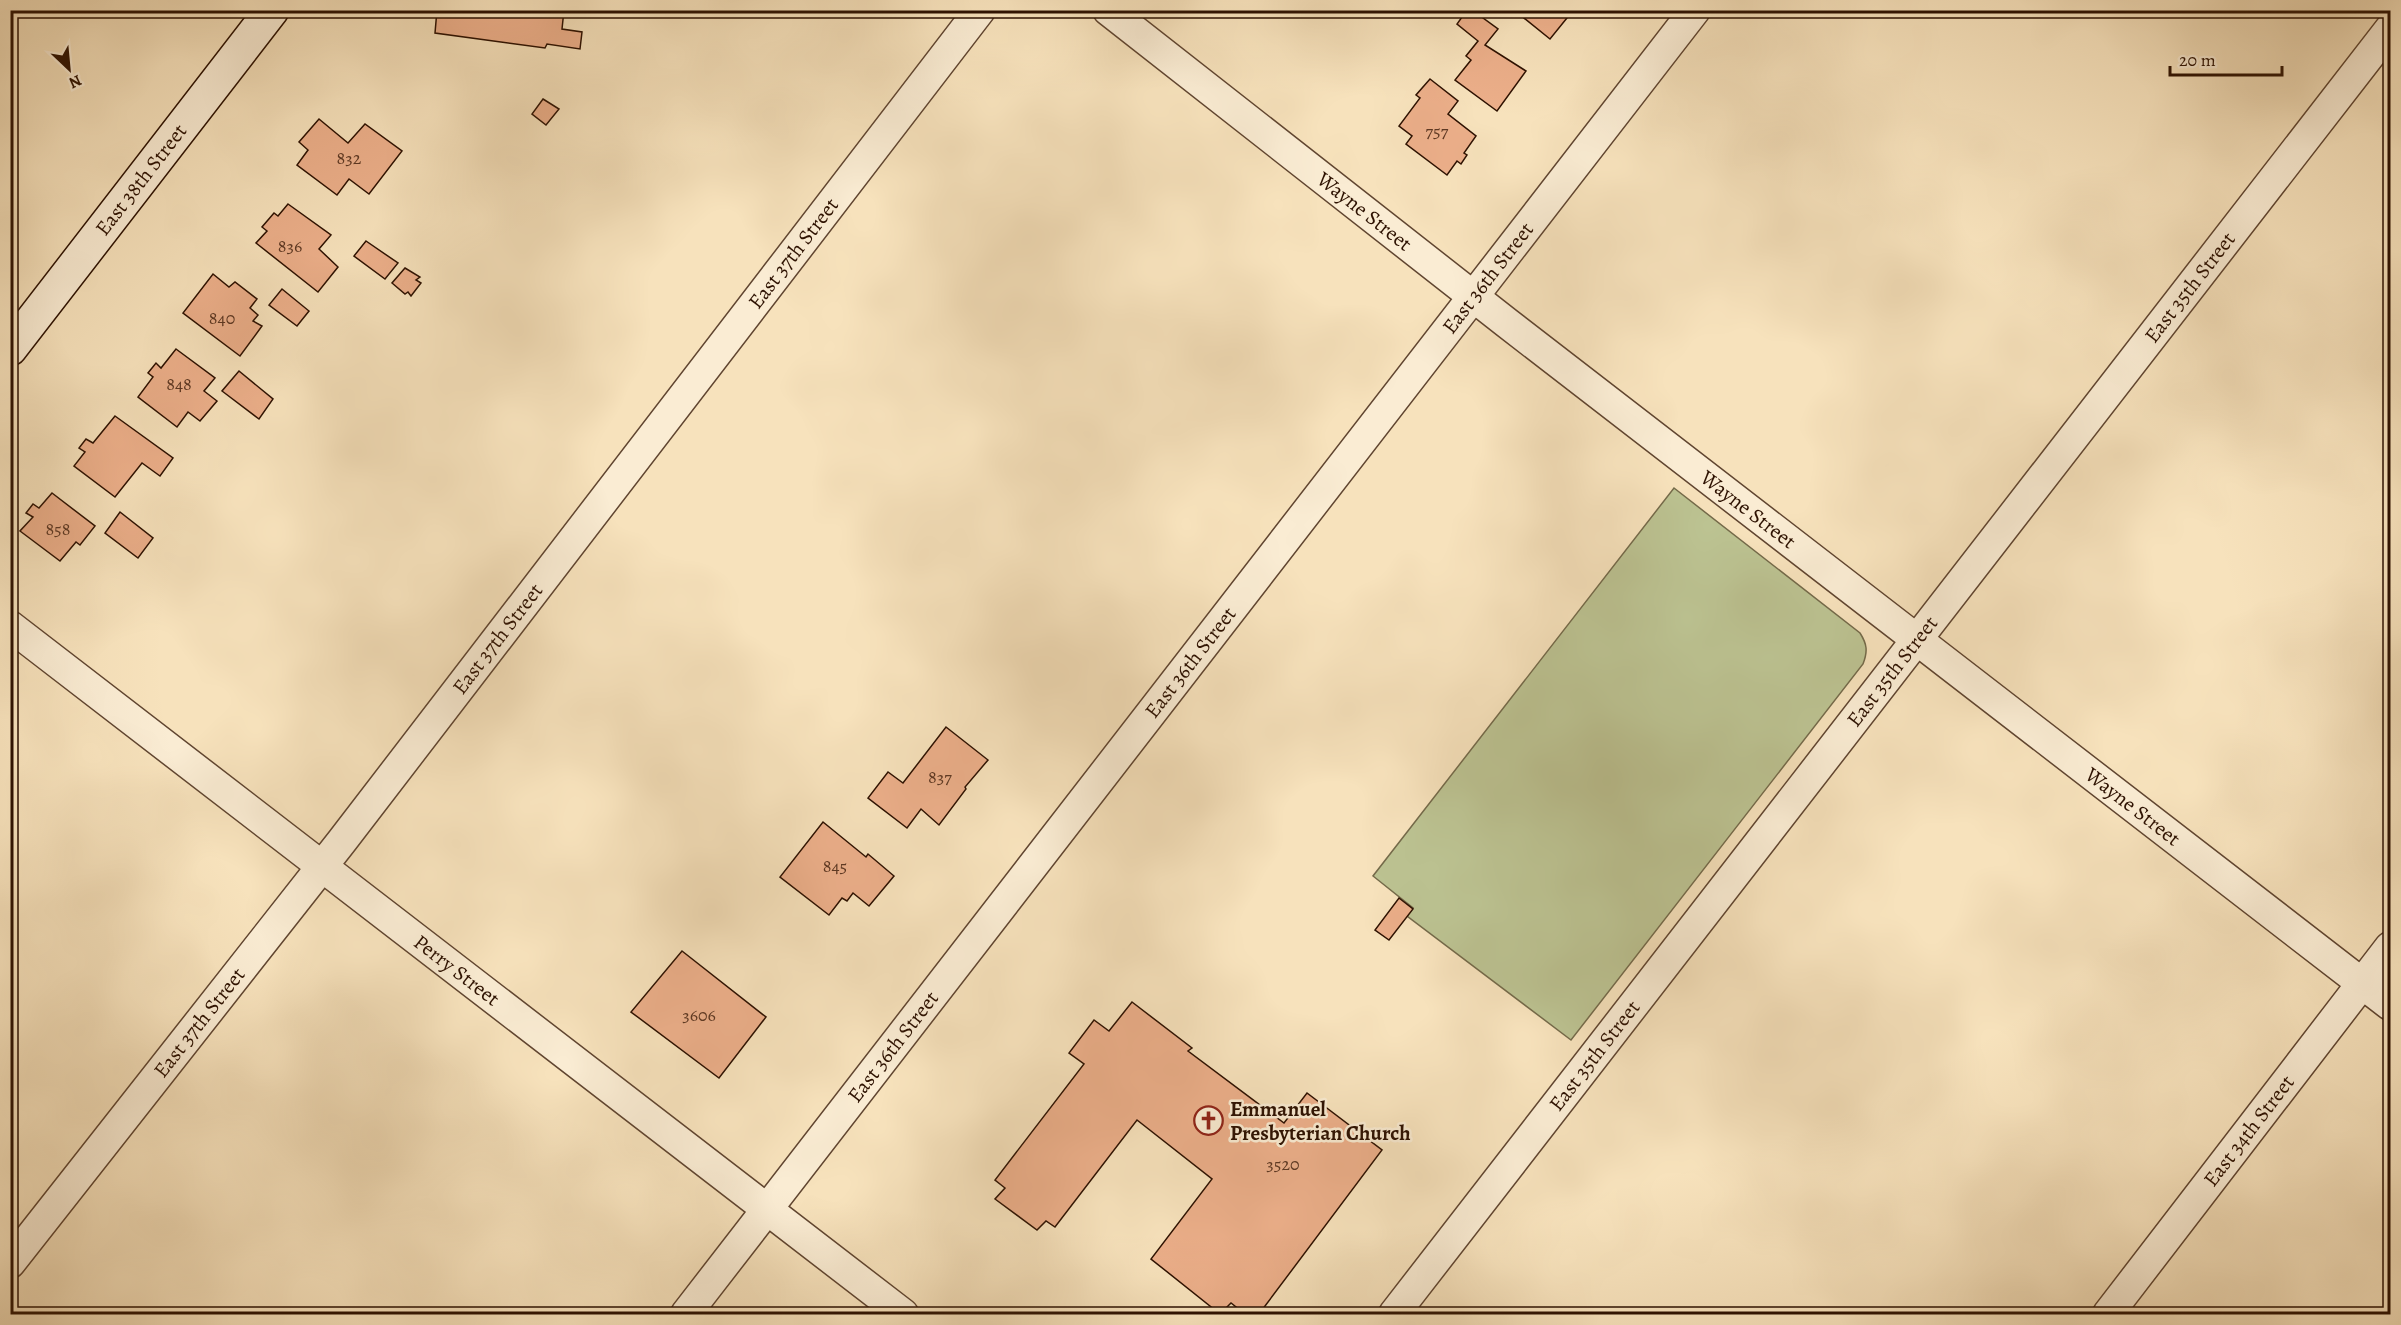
<svg xmlns="http://www.w3.org/2000/svg" width="2401" height="1325" font-family="Alegreya,serif">
<style>
.green{fill:#bcc392;stroke:#746a4a;stroke-width:1.5}
.building{fill:#ecaf8a;stroke:#2d1101;stroke-width:1.5}
.lines{fill:none;stroke-linecap:round;stroke-linejoin:round}
.street-casing{stroke:#604530;stroke-width:33}
.secondary-casing{stroke:#2d1101;stroke-width:36}
.street{stroke:#faecd3;stroke-width:30}
.secondary{stroke:#faecd3;stroke-width:33}
.labels{text-anchor:middle;dominant-baseline:central;stroke-width:5;stroke-linejoin:round;paint-order:stroke}
.number-label{font-size:18px;fill:#5d3823}
.street-label{font-size:21px;fill:#2d1101;stroke:#faecd3}
.poi-label{font-size:21px;font-weight:bold;fill:#2d1101;stroke:#faecd3;text-anchor:start}
</style>
<rect width="100%" height="100%" fill="#f7e2bc"/>
<filter id="stains"><feTurbulence type="fractalNoise" baseFrequency=".00333" numOctaves="4"/><feColorMatrix values="0 0 0 0 .2 0 0 0 0 .09 0 0 0 0 .02 0 0 0 .5 -.17"/></filter>
<radialGradient id="worn" r=".72"><stop offset=".6" stop-color="#630" stop-opacity="0"/><stop offset="1" stop-color="#630" stop-opacity=".3"/></radialGradient>
<path class="green" d="M1674,488L1860,633C1867,644 1868,651 1863,664L1571,1040L1407,916L1413,908L1373,876Z"/>
<g class="building">
<path d="M437,10H564L562,29L582,32L580,49L547,44L545,48L435,33Z"/>
<path d="M1467,10H1472L1498,29L1485,45L1526,71L1497,111L1455,80L1471,60L1466,56L1478,41L1457,24Z"/>
<path d="M1514,10H1568L1571,13L1550,39Z"/>
<path d="M1430,79L1458,101L1448,114L1476,136L1464,153L1467,155L1461,164L1457,161L1447,175L1406,144L1412,136L1399,126L1420,98L1416,95Z"/>
<path d="M543,99L559,109L546,125L532,114Z"/>
<path d="M319,119L348,143L365,124L402,151L369,194L349,179L337,195L297,165L308,150L299,142Z"/>
<path d="M288,204L331,235L319,249L338,267L318,292L256,243L267,231L262,227L274,213L278,216Z"/>
<path d="M366,241L398,263L385,279L354,256Z"/>
<path d="M405,268L420,277L416,280L421,283L411,296L408,292L405,294L392,283Z"/>
<path d="M213,274L229,287L235,282L257,299L250,308L258,315L253,321L262,326L240,356L183,313Z"/>
<path d="M282,289L309,311L297,326L269,305Z"/>
<path d="M176,349L215,378L204,391L217,401L200,421L188,412L177,427L138,397L153,377L148,373L156,363L161,368Z"/>
<path d="M239,371L273,399L259,419L222,391Z"/>
<path d="M115,416L173,458L160,476L142,463L115,497L74,466L85,452L79,448L86,439L93,443Z"/>
<path d="M52,493L95,526L80,545L76,542L60,561L20,531L33,517L26,513L33,504L39,508Z"/>
<path d="M120,512L153,538L138,558L105,533Z"/>
<path d="M946,727L988,760L965,787L966,789L939,825L921,809L907,828L868,798L888,772L903,783Z"/>
<path d="M823,822L866,857L868,854L894,876L869,906L853,893L847,901L842,898L829,915L780,877Z"/>
<path d="M1399,898L1413,909L1389,940L1375,930Z"/>
<path d="M682,951L766,1017L719,1078L631,1012Z"/>
<path d="M1132,1002L1192,1048L1188,1051L1284,1123L1307,1093L1382,1150L1259,1314H1245L1231,1303L1220,1314L1151,1259L1212,1179L1137,1120L1055,1227L1046,1221L1037,1230L995,1199L1005,1188L995,1180L1084,1064L1069,1053L1094,1020L1109,1031Z"/>
</g>
<g class="lines">
<defs>
<g id="street">
<path id="s1" d="M1108,10L1507,323L2390,1005"/>
<path id="s2" d="M10,626L903,1314"/>
<path id="s3" d="M10,1263L342,841L980,10"/>
<path id="s4" d="M686,1314L1695,10"/>
<path id="s5" d="M1394,1314L2390,29"/>
<path id="s6" d="M2108,1314L2390,947"/>
</g>
<g id="secondary">
<path id="s7" d="M10,349L272,10"/>
</g>
</defs>
<use href="#street" class="street-casing"/>
<use href="#secondary" class="secondary-casing"/>
<use href="#street" class="street"/>
<use href="#secondary" class="secondary"/>
</g>
<defs>
<symbol id="church-ring" viewBox="-11 -11 22 22"><circle r="9.5" fill="#faecd3" stroke="#8f2418" stroke-width="1.5"/><path d="M-1.2-6h2.4v3.5h3.3v2.4h-3.3V6h-2.4V-.1h-3.3v-2.4h3.3Z" fill="#8f2418"/></symbol>
</defs>
<g fill-rule="evenodd">
<use href="#church-ring" x="1192" y="1104" width="33" height="33"/>
</g>
<g class="labels">
<g class="number-label">
<text x="1437" y="131">757</text>
<text x="349" y="158">832</text>
<text x="290" y="246">836</text>
<text x="222" y="318">840</text>
<text x="179" y="384">848</text>
<text x="58" y="529">858</text>
<text x="940" y="777">837</text>
<text x="835" y="866">845</text>
<text x="699" y="1015">3606</text>
<text x="1283" y="1164">3520</text>
</g>
<g class="street-label">
<text stroke="none"><textPath href="#s7" startOffset="214">East 38th Street</textPath></text>
<text stroke="none"><textPath href="#s1" startOffset="326">Wayne Street</textPath></text>
<text stroke="none"><textPath href="#s3" startOffset="1278">East 37th Street</textPath></text>
<text stroke="none"><textPath href="#s4" startOffset="1310">East 36th Street</textPath></text>
<text stroke="none"><textPath href="#s5" startOffset="1299">East 35th Street</textPath></text>
<text stroke="none"><textPath href="#s1" startOffset="812">Wayne Street</textPath></text>
<text stroke="none"><textPath href="#s3" startOffset="792">East 37th Street</textPath></text>
<text stroke="none"><textPath href="#s4" startOffset="824">East 36th Street</textPath></text>
<text stroke="none"><textPath href="#s5" startOffset="813">East 35th Street</textPath></text>
<text stroke="none"><textPath href="#s1" startOffset="1298">Wayne Street</textPath></text>
<text stroke="none"><textPath href="#s2" startOffset="564">Perry Street</textPath></text>
<text stroke="none"><textPath href="#s3" startOffset="306">East 37th Street</textPath></text>
<text stroke="none"><textPath href="#s4" startOffset="338">East 36th Street</textPath></text>
<text stroke="none"><textPath href="#s5" startOffset="327">East 35th Street</textPath></text>
<text stroke="none"><textPath href="#s6" startOffset="231">East 34th Street</textPath></text>
</g>
<g class="poi-label">
<text x="1230" y="1109">Emmanuel<tspan x="1230" dy="24">Presbyterian Church</tspan></text>
</g>
</g>
<rect width="2401" height="1325" fill="none" stroke="#f7e2bc" stroke-width="36"/>
<rect x="12" y="12" width="2377" height="1301" fill="none" stroke="#2d1101" stroke-width="3"/>
<rect x="18" y="18" width="2365" height="1289" fill="none" stroke="#2d1101" stroke-width="1.5"/>
<g transform="translate(69 69) rotate(154)" stroke="#faecd3" stroke-width="4.5" paint-order="stroke">
<path d="M0-4.5L10 22L0 15L-10 22Z" fill="#2d1101"/>
<text y="-9" font-size="16" font-weight="bold" text-anchor="middle" fill="#2d1101">N</text>
</g>
<path d="M2170 66v9h112v-9" fill="none" stroke="#2d1101" stroke-width="3"/>
<text x="2179" y="66" font-size="18" fill="#2d1101" stroke="#faecd3" stroke-width="4.5" paint-order="stroke">20 m</text>
<rect width="100%" height="100%" filter="url(#stains)"/>
<rect width="100%" height="100%" fill="url(#worn)"/>
</svg>
